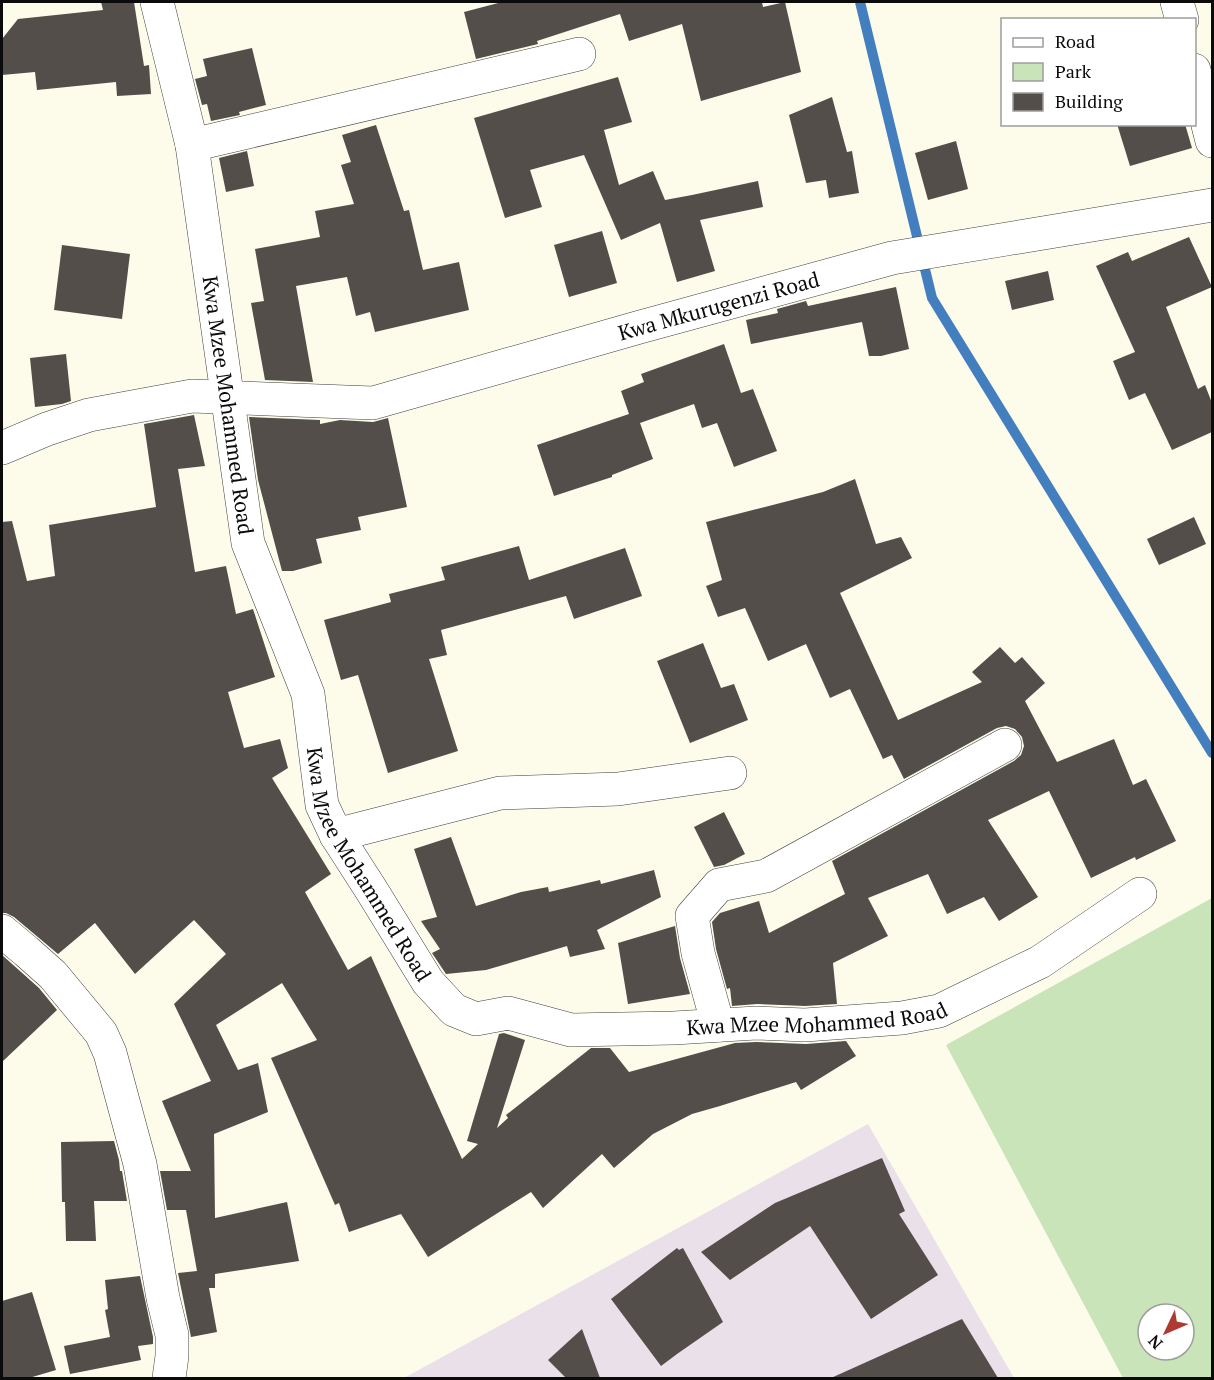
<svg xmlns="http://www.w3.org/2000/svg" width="1214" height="1380" font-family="'PT Serif',serif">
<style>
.industrial{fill:#e9e0e9}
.green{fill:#cae4b9;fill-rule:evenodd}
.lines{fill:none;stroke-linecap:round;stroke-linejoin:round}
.stream{stroke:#437ebf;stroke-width:10}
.building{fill:#534e49}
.minor-casing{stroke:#3e3e3e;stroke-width:34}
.minor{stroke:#fff;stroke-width:33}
.labels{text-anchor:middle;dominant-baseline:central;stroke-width:6;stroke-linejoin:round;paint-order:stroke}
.street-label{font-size:21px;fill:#0b0b0b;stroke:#fff}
</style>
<rect width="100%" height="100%" fill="#fdfceb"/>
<path class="industrial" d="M868,1124L1014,1378H404Z"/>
<path class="green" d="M1212,898V1378H1123L946,1045ZM1148,1314H1184V1350H1148Z"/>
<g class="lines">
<path class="stream" d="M860,2L932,298L1212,753"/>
</g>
<g class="building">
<path d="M101,2H134L144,66L149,65L151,94L117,96L116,82L37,90L35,72L2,75V39L18,19L103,10Z"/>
<path d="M502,2H762L763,7L785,2L801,72L701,101L682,24L629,41L620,14L537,41L538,44L476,59L464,12Z"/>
<path d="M252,48L266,105L239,112L240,115L211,121L207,104L202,105L195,79L207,76L203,59Z"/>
<path d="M618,77L632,122L604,130L619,185L653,171L665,200L692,195L758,181L763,207L700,220L715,271L677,282L660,223L621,240L584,155L530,170L542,207L505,218L474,118Z"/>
<path d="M832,97L847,152L852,151L859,193L829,198L826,180L806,183L789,115Z"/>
<path d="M1117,124H1185L1192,148L1130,166Z"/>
<path d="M376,125L404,211L409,210L423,270L459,262L469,310L375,332L370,312L356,316L347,277L296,286L313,382L265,380L251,303L264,301L255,249L320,237L315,211L354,204L341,165L351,162L342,135Z"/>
<path d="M956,141L968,189L928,200L915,153Z"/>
<path d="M247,151L254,186L226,192L219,158Z"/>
<path d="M602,231L617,283L569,297L554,245Z"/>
<path d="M1189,237L1212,287L1166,307L1198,389L1205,385L1212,403V432L1172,450L1145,393L1129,400L1113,361L1135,352L1096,266L1128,252L1132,261Z"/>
<path d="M62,245L130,254L122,319L54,310Z"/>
<path d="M1048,271L1054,300L1012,310L1005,281Z"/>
<path d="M896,287L909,349L881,356H869L862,322L751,344L746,320L778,313L777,309L806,301L808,306Z"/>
<path d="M724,344L741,393L753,389L777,451L734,467L717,423L702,428L694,404L640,423L653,459L612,475V477L554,496L537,445L629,414L621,391L644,382L641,374Z"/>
<path d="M66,354L71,401L62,404L35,407L30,358Z"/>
<path d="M194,415L205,466L178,469L195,572L226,566L236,614L253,609L275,677L228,692L244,748L280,739L288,768L272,778L331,874L305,892L348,970L371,956L462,1159L478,1144L467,1141L499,1034L504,1033L525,1040L497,1128L508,1118L506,1115L591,1048H610L629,1072L735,1043L756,1042L806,1044L846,1041L856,1056L801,1090L796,1082L720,1106L692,1114L653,1134L614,1168L602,1154L543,1208L531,1192L428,1257L401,1214L349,1232L339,1203L335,1205L271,1058L317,1040L282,983L216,1025L238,1070L258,1063L268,1112L214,1134L215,1218L287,1202L299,1261L215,1274V1288H209L217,1332L191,1337L178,1273L197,1271L186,1210H167L160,1171H191L162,1101L211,1081L174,1004L226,954L194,920L135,974L95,923L58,954L14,917L6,913H2V522L12,521L27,581L55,576L49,525L156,507L144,424Z"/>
<path d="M249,417L320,420V424L340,420L373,422L388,418L407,507L358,517L361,530L316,539L322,563L293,571H282L258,480Z"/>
<path d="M855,479L876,544L901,537L912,558L840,593L898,720L982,682L972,672L1000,647L1015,663L1022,657L1045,683L1025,701L1057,762L1114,739L1133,785L1146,779L1176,841L1136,860L1135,857L1091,878L1049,791L988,820L1038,897L999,921L984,897L947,914L928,874L868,898L888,936L833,963L837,1004L805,1006L757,1004L732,1006L730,988L727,989L716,949L712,922L720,913L759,901L769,933L845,894L832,861L1014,761L1021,755L1024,746L1022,737L1015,729L1006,726L997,728L904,779L892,755L883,759L850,689L830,698L806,644L768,661L745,608L718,617L706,586L722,580L706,522L823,492Z"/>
<path d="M1194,517L1206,544L1159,565L1147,539Z"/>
<path d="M519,546L529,580L625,548L642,596L574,619L566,596L441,630L447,655L429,659L458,751L388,773L358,675L341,680L324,620L391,602L389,594L445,580L441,567Z"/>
<path d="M703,643L721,688L734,684L748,720L690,743L657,661Z"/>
<path d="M724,812L745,854L724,865L714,867L694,827Z"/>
<path d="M451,837L476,906L521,892L548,887L549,892L600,880L601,884L654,870L661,897L597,930L605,949L570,957L567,946L486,970L446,974L432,953L440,949L421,921L437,917L414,849Z"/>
<path d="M675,926L680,958L690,994L628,1004L618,943Z"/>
<path d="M2,955L39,988L57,1010L2,1062Z"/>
<path d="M114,1141L119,1160L120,1171H122L127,1201H94L96,1241H66L65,1202H62L61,1142Z"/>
<path d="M882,1158L905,1211L899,1214L938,1275L871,1319L810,1226L730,1280L701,1252L775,1203Z"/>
<path d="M677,1248L679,1250L683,1248L723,1322L677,1354L661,1366L611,1299Z"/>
<path d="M140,1276L153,1337V1344L138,1346L141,1360L70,1374L64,1346L110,1337L105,1310L108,1309L105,1280Z"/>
<path d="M32,1292L56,1370L29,1378H2V1301Z"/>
<path d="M962,1319L998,1378H831Z"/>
<path d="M582,1329L600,1378H566L548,1360Z"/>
</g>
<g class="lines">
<defs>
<g id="minor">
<path id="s1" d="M157,2L192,145L248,543L308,694L322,805L336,835L372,891L428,982L454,1010L476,1019L508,1013L571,1030L674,1028L756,1023L805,1025L902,1018L939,1011L1040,962L1140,894"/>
<path d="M1177,2L1182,20"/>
<path d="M1194,70L1212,141"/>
<path d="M192,145L579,54"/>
<path id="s2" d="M2,448L47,429L89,415L192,396L373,403L640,327L892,258L1212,205"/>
<path d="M336,835L500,793L618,789L730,773"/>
<path d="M2,931L26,951L53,975L101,1033L110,1053L140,1164L163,1298L172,1335V1356L169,1378"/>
<path d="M718,1025L698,953L692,916L719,885L766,876L1005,745"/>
</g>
</defs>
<use href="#minor" class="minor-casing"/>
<use href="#minor" class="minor"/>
</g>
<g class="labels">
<g class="street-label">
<text stroke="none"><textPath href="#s2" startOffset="738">Kwa Mkurugenzi Road</textPath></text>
<text stroke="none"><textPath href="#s1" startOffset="410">Kwa Mzee Mohammed Road</textPath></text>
<text stroke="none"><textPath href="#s1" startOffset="896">Kwa Mzee Mohammed Road</textPath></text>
<text stroke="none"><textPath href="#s1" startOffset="1436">Kwa Mzee Mohammed Road</textPath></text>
</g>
</g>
<rect width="1214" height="1380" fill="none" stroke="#0b0b0b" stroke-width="6"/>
<rect x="1001" y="18" width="195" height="108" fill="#ffffff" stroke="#9d9d9d" stroke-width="1.5"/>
<rect x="1013" y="38" width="30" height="9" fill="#ffffff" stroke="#9d9d9d" stroke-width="1.5"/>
<text x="1055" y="48" font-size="18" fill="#0b0b0b">Road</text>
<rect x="1013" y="63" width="30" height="18" fill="#cae4b9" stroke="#9d9d9d" stroke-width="1.5"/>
<text x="1055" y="78" font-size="18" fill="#0b0b0b">Park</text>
<rect x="1013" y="93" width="30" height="18" fill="#534e49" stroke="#9d9d9d" stroke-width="1.5"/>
<text x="1055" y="108" font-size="18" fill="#0b0b0b">Building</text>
<g transform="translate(1166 1332) rotate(226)"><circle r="28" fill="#ffffff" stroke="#9d9d9d" stroke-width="1.5"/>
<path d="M0-4.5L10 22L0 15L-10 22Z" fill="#ad3b32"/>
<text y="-9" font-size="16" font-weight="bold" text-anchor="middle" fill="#0b0b0b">N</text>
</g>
</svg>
